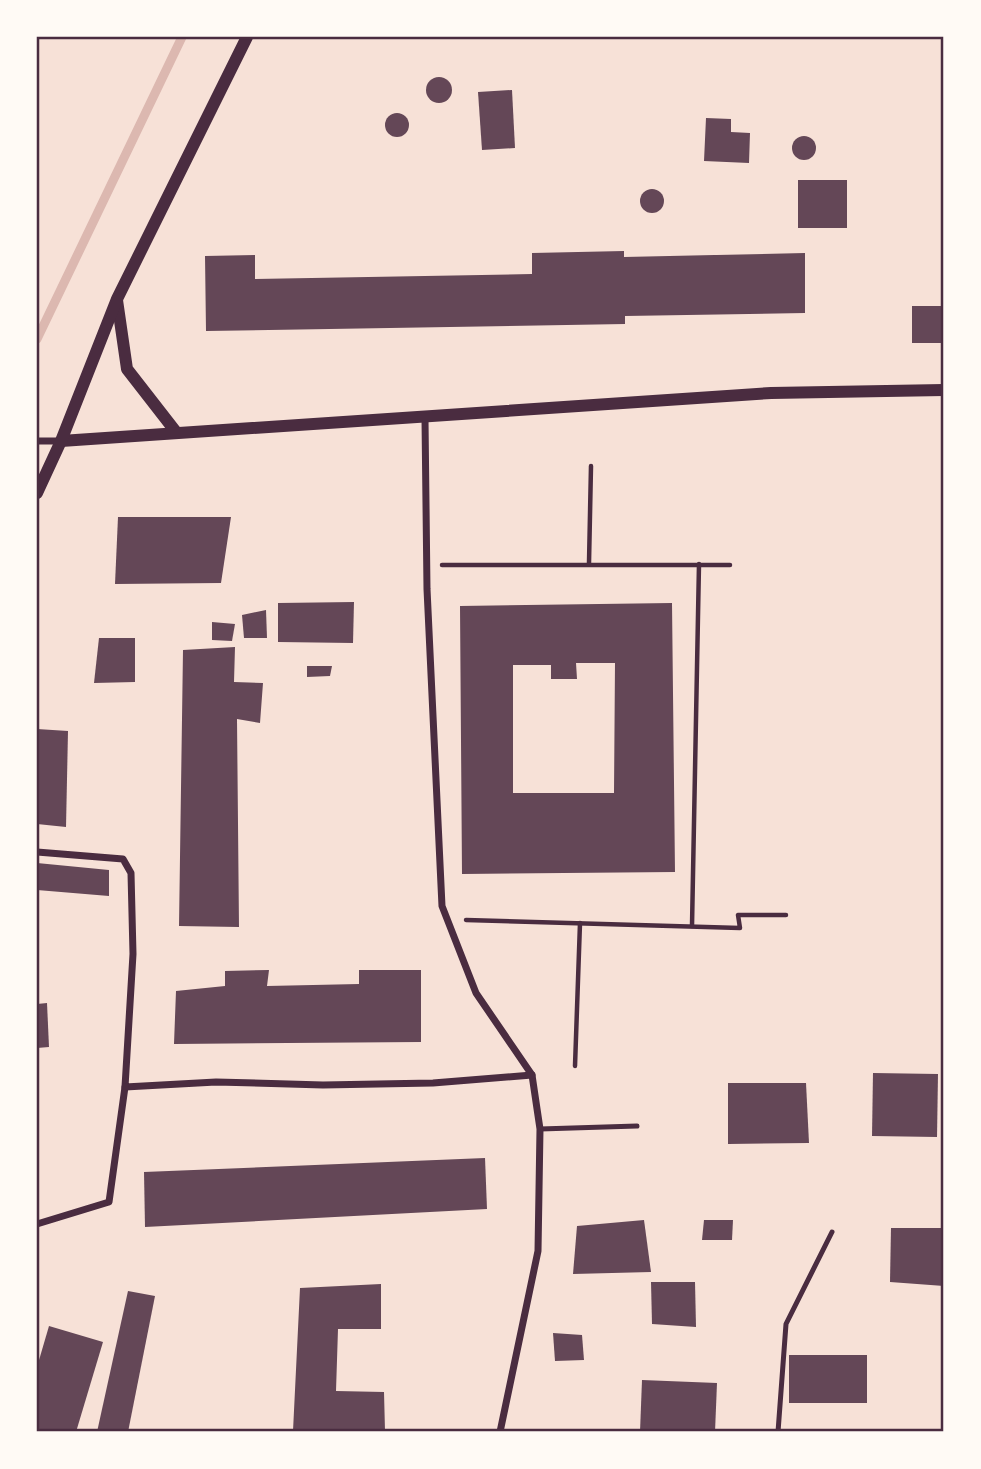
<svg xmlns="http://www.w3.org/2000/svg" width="981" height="1469" font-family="'Roboto Condensed',sans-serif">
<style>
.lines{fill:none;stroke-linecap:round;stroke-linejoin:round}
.stream{stroke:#dcb8b0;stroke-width:9}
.building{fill:#644757;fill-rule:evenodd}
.path{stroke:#4a2c40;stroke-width:4.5}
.service{stroke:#4a2c40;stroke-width:5}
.minor{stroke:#4a2c40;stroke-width:7}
.tertiary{stroke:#4a2c40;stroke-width:12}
.neatline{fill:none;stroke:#4a2c40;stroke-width:2.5}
</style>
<rect width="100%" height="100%" fill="#f7e1d7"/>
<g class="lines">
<path class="stream" d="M37,339L182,37"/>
</g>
<g class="building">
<circle cx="439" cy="90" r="13"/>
<path d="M512,90L515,148L482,150L478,92Z"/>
<circle cx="397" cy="125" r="12"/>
<path d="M706,118L731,119V132L750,133L749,163L704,161Z"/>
<circle cx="804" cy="148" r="12"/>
<rect x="798" y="180" width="49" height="48"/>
<circle cx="652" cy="201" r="12"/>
<path d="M624,251V257L805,253V313L625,316V324L206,331L205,256L255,255V279L532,274V253Z"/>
<rect x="912" y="306" width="32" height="37"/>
<path d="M118,517H231L221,583L115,584Z"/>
<path d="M354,602L353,643L278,642V603Z"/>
<path d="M672,603L675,872L462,874L460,606ZM576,663H615L614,793H513V665H551V679H577Z"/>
<path d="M266,610L267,638H244L242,615Z"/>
<path d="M212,622L235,624L232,641L212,640Z"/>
<path d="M99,638H135V682L94,683Z"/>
<path d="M235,647L234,682L263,683L260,723L237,719L239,927L179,926L183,650Z"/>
<path d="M307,666H332L330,676L307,677Z"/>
<path d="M37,729L68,731L66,827L37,824Z"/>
<path d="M37,863L109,870V896L37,890Z"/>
<path d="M269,970L267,986L359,984V970H421V1042L174,1044L176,991L225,986V971Z"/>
<path d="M47,1003L49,1047L37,1048V1004Z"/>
<path d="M873,1073L938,1074L937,1137L872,1136Z"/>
<path d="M728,1083H806L809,1143L728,1144Z"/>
<path d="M485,1158L487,1209L145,1227L144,1172Z"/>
<path d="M644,1220L651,1272L573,1274L577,1226Z"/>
<path d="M704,1220H733L732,1240H702Z"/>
<path d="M891,1228H944V1286L890,1282Z"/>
<path d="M651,1282H695L696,1327L652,1324Z"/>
<path d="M381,1284V1329H338L336,1391L384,1392L385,1431H293L300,1288Z"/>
<path d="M128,1291L155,1296L128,1432H97Z"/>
<path d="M49,1326L103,1342L76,1432H37V1367Z"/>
<path d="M553,1333L582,1335L584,1360L555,1361Z"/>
<rect x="789" y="1355" width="78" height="48"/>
<path d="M642,1380L717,1383L715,1432H640Z"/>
</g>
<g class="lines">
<g class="path">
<path d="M589,563L591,466"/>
<path d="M442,565H730"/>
<path d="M944,779V783"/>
<path d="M466,920L740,928L738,915H786"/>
<path d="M692,926L699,564"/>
<path d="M575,1066L580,923"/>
</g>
<g class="service">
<path d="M540,1129L637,1126"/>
<path d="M778,1432L786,1324L832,1232"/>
</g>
<g class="minor">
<path d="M425,419L427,589L442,906L476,993L532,1075L540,1129L538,1251L500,1432"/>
<path d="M37,441H61"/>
<path d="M37,852L123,859L131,873L133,954L125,1087L216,1082L323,1085L433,1083L532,1075"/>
<path d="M37,1224L109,1202L125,1087"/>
</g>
<g class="tertiary">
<path d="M117,300L127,369L176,432"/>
<path d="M61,441L771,393L944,390"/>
<path d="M37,493L61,441L117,299L247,37"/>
</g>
</g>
<rect width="981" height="1469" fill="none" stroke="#fffaf5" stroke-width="77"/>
<rect x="38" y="38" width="904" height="1392" class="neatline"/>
</svg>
